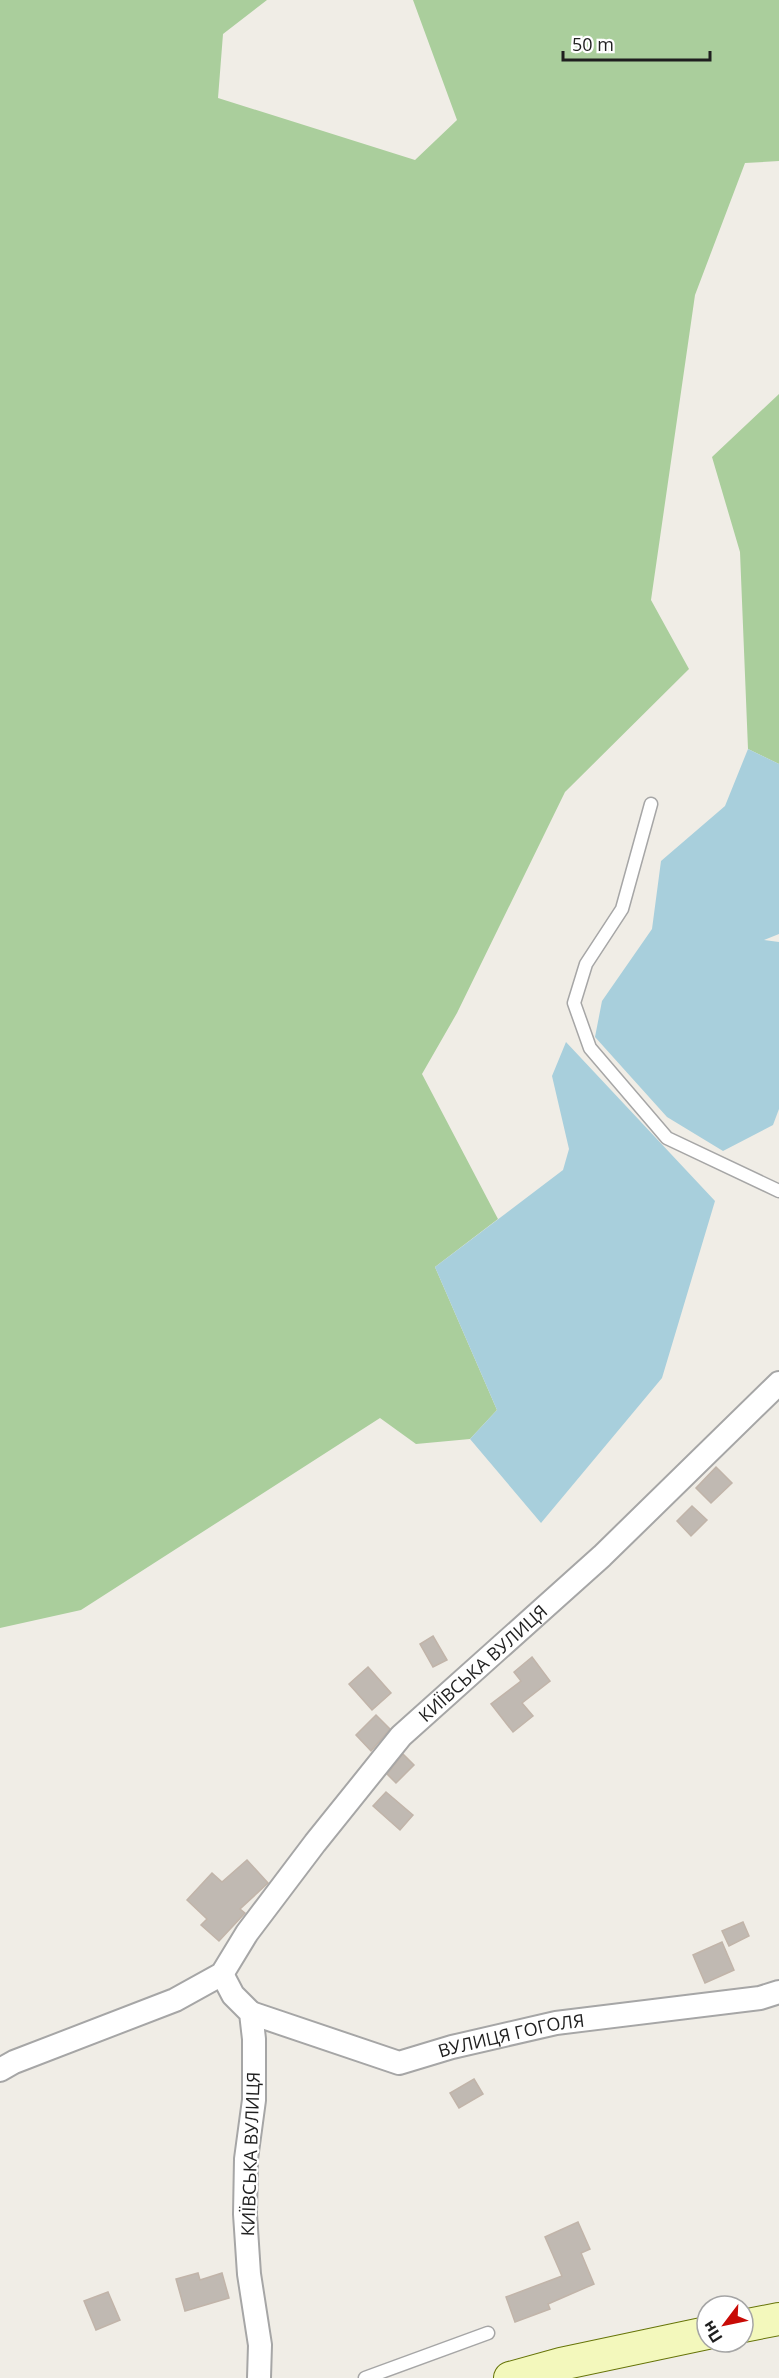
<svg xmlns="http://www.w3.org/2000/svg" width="779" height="2378" font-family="'Open Sans',sans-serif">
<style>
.forest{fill:#aace9c}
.water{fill:#a8cfdc}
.building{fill:#c0b9b2;stroke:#c1b4a9;stroke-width:1.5}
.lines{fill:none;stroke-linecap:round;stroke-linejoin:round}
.lane-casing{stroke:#a6a6a6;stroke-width:15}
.street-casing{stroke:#a6a6a6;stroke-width:26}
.secondary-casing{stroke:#667408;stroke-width:34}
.lane{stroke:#fff;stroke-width:12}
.street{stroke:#fff;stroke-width:22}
.secondary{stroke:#f3f8bc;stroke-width:32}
.labels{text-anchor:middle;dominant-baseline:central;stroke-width:4.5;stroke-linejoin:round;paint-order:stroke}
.street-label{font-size:18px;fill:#1f1f1f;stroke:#fff}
</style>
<rect width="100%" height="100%" fill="#f0ede6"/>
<g class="forest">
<path d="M0,0H267L223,34L218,98L415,160L457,120L413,0H779V161L745,163L695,295L651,600L689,669L565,792L457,1013L422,1074L498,1219L435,1267L497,1410L470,1439L416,1444L380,1418L81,1610L0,1628Z"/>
<path d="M779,394V764L748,749L740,552L712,457Z"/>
</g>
<g class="water">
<path d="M748,749L779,764V934L764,940L779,942V1109L773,1125L723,1151L667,1117L595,1037L602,1001L652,929L661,861L725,806Z"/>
<path d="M566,1042L715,1201L662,1378L541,1523L470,1439L497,1410L435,1267L563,1170L569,1149L552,1076Z"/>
</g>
<g class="building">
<path d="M716,1467L732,1483L711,1503L696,1488Z"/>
<path d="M692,1506L707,1520L691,1536L677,1521Z"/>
<path d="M433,1636L447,1660L433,1667L420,1644Z"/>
<path d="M532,1657L550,1681L522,1703L533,1716L513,1732L491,1704L521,1681L514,1672Z"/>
<path d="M368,1667L391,1693L372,1710L349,1684Z"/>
<path d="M376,1715L390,1729L371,1751L356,1735Z"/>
<path d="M403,1754L414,1765L396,1783L387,1774Z"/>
<path d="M386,1792L413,1815L400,1830L373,1806Z"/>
<path d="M247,1860L268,1883L240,1909L245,1913L219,1941L201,1925L207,1919L187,1900L212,1873L222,1882Z"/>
<path d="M743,1922L749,1936L729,1946L722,1931Z"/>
<path d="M722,1942L734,1970L705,1983L693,1955Z"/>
<path d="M474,2079L483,2094L459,2108L450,2093Z"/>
<path d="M578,2222L590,2249L581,2253L594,2284L548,2304L550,2309L515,2322L506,2297L562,2276L545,2237Z"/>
<path d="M198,2273L200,2280L222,2273L229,2298L185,2311L176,2279Z"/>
<path d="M108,2292L120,2320L96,2330L84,2301Z"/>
</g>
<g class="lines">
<defs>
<g id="lane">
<path d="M651,804L622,909L586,964L574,1003L590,1048L667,1138L779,1191"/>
<path d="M365,2378L488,2333"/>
</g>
<g id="street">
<path d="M222,1974L233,1995L251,2013L254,2039V2100L246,2159L245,2214L249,2274L260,2345L259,2378"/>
<path id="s1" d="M251,2013L399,2063L452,2047L556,2023L760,1998L779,1992"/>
<path id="s2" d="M0,2070L14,2062L175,2000L222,1974L247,1933L315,1843L401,1736L602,1556L779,1383"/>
</g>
<g id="secondary">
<path d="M743,2326L779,2319"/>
<path d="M510,2378L561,2364L707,2333"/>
</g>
</defs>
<use href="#lane" class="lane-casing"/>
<use href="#street" class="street-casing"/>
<use href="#secondary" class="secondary-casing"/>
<use href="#lane" class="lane"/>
<use href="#street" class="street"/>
<use href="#secondary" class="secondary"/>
</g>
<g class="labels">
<g class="street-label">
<text stroke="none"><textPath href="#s2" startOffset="650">КИЇВСЬКА ВУЛИЦЯ</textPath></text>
<text stroke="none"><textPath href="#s1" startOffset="272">ВУЛИЦЯ ГОГОЛЯ</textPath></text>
<text transform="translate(250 2154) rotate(-88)">КИЇВСЬКА ВУЛИЦЯ</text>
</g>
</g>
<g transform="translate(725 2324) rotate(238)"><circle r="28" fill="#ffffff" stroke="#a5a5a5" stroke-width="1.5"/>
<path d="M0-4.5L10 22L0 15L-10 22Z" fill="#c80b06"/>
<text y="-9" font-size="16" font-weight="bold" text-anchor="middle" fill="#1f1f1f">Пн</text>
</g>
<path d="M563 51v9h147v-9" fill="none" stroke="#1f1f1f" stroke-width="3"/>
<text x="572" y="51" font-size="18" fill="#1f1f1f" stroke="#ffffff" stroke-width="4.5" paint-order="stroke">50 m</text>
</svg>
